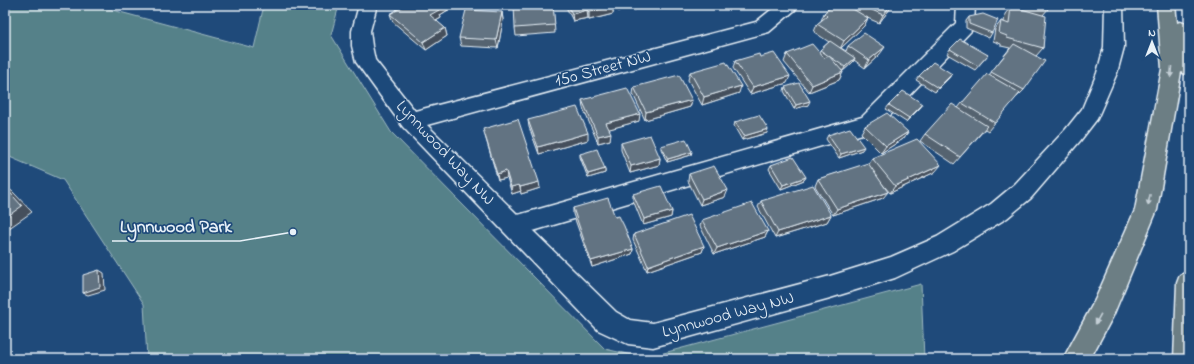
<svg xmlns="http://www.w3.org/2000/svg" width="1194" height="364" font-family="'Indie Flower',sans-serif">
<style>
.green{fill:#558189;stroke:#9eb9c0}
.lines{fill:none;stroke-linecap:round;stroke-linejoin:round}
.minor-casing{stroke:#e8f1f8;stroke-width:3}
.highway-casing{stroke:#e8f1f8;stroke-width:3}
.minor{fill:#1f4a7a;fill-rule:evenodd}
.highway{fill:#6c7e84;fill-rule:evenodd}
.wall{fill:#546370;stroke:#e8f1f8}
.shaded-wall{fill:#45505b;stroke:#e8f1f8}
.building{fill:#627382;stroke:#e8f1f8}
.oneway{fill:#c3ced5}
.labels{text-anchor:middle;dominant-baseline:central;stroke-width:3.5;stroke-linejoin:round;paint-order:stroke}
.street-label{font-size:17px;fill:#e8f1f8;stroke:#1f4a7a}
.leader{fill:none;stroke:#e8f1f8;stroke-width:1.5}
.callout-dot{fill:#e8f1f8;stroke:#1f4a7a;stroke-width:1.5}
.callout-label{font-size:18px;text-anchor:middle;font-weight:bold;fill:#e8f1f8;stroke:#1f4a7a;stroke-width:3.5;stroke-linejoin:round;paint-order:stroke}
</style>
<rect width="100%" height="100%" fill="#1f4a7a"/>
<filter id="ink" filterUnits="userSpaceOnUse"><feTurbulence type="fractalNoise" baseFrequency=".025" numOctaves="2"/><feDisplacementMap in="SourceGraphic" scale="8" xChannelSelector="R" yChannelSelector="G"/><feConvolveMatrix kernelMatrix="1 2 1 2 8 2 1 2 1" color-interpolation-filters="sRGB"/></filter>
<g filter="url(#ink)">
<path class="green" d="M5,5H94L254,48L264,5H339L331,35L391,132L605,349L645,358L921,284L924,359H147L144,304L63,180L5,155Z"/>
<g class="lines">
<defs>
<path id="minor" d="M359,5H377L370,31L372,46L375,60L415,111L756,22L777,5H798L795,10L769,32L427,125L518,215L862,117L956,23L957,5H975L974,25L972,30L876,130L533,231L616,312L630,320L653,323L830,276L891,257L937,237L991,204L1015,184L1066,129L1082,109L1097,73L1104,47L1105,5H1123L1124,47L1117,73L1097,119L1080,141L1031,198L1007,218L953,251L895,278L830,298L653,347L628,344L598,330L403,127L356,62L352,46V31Z"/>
<g id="highway">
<path d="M1157,5H1175L1177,23L1180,22L1187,24L1189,28V76L1181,72L1157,210L1113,316L1090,359H1063L1095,300L1135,210L1162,69Z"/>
<path d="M1189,272V359H1174L1177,283L1180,275Z"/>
</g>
</defs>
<use href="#minor" class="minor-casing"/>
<use href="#highway" class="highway-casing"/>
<use href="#minor" class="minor"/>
<use href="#highway" class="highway"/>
</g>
<g class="wall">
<path d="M394,5H447L448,10L440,15L441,18L436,21L445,28L447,36L426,50L393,22L390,14L397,10Z"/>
<path d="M553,5L555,33L516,36L515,28Z"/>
<path d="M565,5H612L613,6V14L589,20L588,18L573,21Z"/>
<path d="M614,5H653L634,10L632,7L618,11Z"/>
<path d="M833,5H893L879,23L865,17L868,18L864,26L841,48L846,51L848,46L880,54L865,68L854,60L853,62L843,71L841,70L843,72L839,80L809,92L784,62L787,54L819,52L820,50L829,42L814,32L817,24L821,21L824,13Z"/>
<path d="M985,5H997L996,7Z"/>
<path d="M1009,5H1047L1048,9L1043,15V48L1036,56L1024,90L1017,97H1016L988,131L985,129L954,164L920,141L925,134L958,108L962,103L989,75L1010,48L1001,46V44L993,41L995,29L1001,21L1004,22L1005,14L1009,9Z"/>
<path d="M502,12L503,20L498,48L461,46L459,38Z"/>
<path d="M969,17L992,33L989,38L966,28V21Z"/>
<path d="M950,49L988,55L975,70L947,54Z"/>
<path d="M760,57L787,83L750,94L733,68L735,61Z"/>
<path d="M690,72L739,93L702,105L688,80Z"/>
<path d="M919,76L949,78L935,92L916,80Z"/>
<path d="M634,87L692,100L690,107L645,120L633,94Z"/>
<path d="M785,87L808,105L794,109L784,91Z"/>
<path d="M582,100L639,121L609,129L610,140L598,143L583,108Z"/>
<path d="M923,104L920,108L906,122L886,109L889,105Z"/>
<path d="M528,120L588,140L539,154L529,127Z"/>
<path d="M735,122L767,133L742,140L734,126Z"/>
<path d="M865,126L908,132L903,139L881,153L861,133Z"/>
<path d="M828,135L862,150L839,158L826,139Z"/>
<path d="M485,136L540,188L521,194V191L512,194L507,178L498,180Z"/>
<path d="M621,143L660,158L659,165L630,173L621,150Z"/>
<path d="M661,146L691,155L667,162L661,149Z"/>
<path d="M580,154L605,169V173L588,178L580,157Z"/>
<path d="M872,158L935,172L890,193L879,180L883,198L833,215L815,186L818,179L868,164Z"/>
<path d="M771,165L806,177L804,180L781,189L769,169Z"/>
<path d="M689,174L725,197L700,205L688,181Z"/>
<path d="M633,194L672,211L671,217L643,225L633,200Z"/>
<path d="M761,201L831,215L827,222L775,238L758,207Z"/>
<path d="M573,208L615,217L633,249L632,254L592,267L573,214Z"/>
<path d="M702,220L768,231L765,237L714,254L700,226Z"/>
<path d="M634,234L704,246L702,252L647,271L633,240Z"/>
</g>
<g class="shaded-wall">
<path d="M398,5H410L398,10L396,6Z"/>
<path d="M442,5H447L448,10L440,15L441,18L432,23L430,15L437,8Z"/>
<path d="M618,5H632V7L618,11Z"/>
<path d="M634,5H653L634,10Z"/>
<path d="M891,5H893L879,23L883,15Z"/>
<path d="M613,6V14L589,20V12Z"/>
<path d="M587,10L588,18L573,21L572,14Z"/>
<path d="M502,12L503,20L498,48L496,40Z"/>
<path d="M868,18L864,26L840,49L844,41Z"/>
<path d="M445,28L447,36L426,50L423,42Z"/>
<path d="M885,47L880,54L865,68L869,60Z"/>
<path d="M855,58L853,62L843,71L845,67Z"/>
<path d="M843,72L839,80L809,92L812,85Z"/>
<path d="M952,74L949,78L935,92L938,88Z"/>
<path d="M790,76L787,83L750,94L753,87Z"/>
<path d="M741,86L739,93L702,105L704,97Z"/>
<path d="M692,100L690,107L645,120L646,112Z"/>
<path d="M810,101L808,105L794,109L796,105Z"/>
<path d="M923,104L920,108L906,122L909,118Z"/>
<path d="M640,114L639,121L606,130V123Z"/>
<path d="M768,129L767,133L742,140L744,136Z"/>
<path d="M908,132L903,139L881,153L886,146Z"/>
<path d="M588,133V140L539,154L538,147Z"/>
<path d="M611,133L610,140L598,143V136Z"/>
<path d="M864,147L862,150L839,158L841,154Z"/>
<path d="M692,152L691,155L667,162L668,159Z"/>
<path d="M660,158L659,165L630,173L631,166Z"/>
<path d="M941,165L935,172L890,193L895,186Z"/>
<path d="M605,169V173L588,178V174Z"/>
<path d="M506,171L507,178L498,180L497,174Z"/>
<path d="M806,177L804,180L781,189L783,185Z"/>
<path d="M539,182L540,188L521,194L520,187Z"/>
<path d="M519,185L521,191L512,194L511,187Z"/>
<path d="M5,186L13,192L32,212L5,231Z"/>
<path d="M728,190L725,197L700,205L702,199Z"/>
<path d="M888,192L883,198L833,215L837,209Z"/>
<path d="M672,211L671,217L643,225L644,219Z"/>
<path d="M831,215L827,222L775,238L778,232Z"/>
<path d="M768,231L765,237L714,254L717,248Z"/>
<path d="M704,246L702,252L647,271L648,266Z"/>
<path d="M633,249L632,254L592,267L591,261Z"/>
<path d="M99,270L104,273L105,290L88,295L83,293Z"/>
</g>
<g class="building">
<path d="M406,5H442L437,8L439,10L430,15L445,28L423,42L390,14Z"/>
<path d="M514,5H553L555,25L515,28Z"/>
<path d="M568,5H612L613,6L589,12L587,10L572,14Z"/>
<path d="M833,5H846L868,18L844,41L817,24L827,16L824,13Z"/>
<path d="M861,5H891L883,15Z"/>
<path d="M1027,5H1047L1048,9Z"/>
<path d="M1011,6L1046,16L1043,48L1007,38V36L999,33L1001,21L1009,24Z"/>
<path d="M466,10L502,12L496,40L459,38Z"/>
<path d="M983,14L998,20L992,33L969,24V17Z"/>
<path d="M864,33L885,47L869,60L848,46Z"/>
<path d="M960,39L988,55L978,66L950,49Z"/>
<path d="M830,41L855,58L845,67L820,50Z"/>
<path d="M812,44L824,58L829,56L843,72L812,85L787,54Z"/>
<path d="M1014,44L1045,61L1024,90L991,72Z"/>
<path d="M774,53L790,76L753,87L735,61L759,54L760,57Z"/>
<path d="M726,62L741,86L704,97L690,72Z"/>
<path d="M933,62L952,74L938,88L919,76Z"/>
<path d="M987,74L1020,93L995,123L962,103Z"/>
<path d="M679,75L692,100L646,112L634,87Z"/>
<path d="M799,83L810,101L796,105L785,87Z"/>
<path d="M627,88L640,114L606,123L611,133L598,136L582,100Z"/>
<path d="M903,91L923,104L909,118L889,105Z"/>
<path d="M952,104L987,126L960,157L925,134Z"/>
<path d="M577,107L588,133L538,147L528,120Z"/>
<path d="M887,113L908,132L886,146L865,126Z"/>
<path d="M759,115L768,129L744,136L735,122Z"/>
<path d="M518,119L539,182L520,187L519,185L511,187L506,171L497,174L483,129Z"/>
<path d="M850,128L864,147L841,154L828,135Z"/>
<path d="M650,135L660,158L631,166L621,143Z"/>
<path d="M686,139L692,152L668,159L661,146Z"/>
<path d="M917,139L941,165L895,186L872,158Z"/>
<path d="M597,149L605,169L588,174L580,154Z"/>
<path d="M793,157L806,177L783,185L771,165Z"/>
<path d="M868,163L888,192L837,209L818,179Z"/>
<path d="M714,166L728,190L702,199L689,174Z"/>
<path d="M813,185L831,215L778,232L761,201Z"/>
<path d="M661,186L672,211L644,219L633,194Z"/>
<path d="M5,187L22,206L5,218Z"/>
<path d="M608,198L615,217L619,216L624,226L633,249L591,261L573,208Z"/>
<path d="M752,203L768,231L717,248L702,220Z"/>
<path d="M689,215L704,246L648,266L634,234Z"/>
<path d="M99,270L100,287L83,293V275Z"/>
</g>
<defs><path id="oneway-solid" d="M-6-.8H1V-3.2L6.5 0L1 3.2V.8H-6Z"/></defs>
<g class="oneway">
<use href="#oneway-solid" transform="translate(1171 72) rotate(95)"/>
<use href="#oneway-solid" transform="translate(1149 200) rotate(101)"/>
<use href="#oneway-solid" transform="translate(1098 319) rotate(119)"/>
</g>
</g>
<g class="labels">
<g class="street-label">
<text transform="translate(603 69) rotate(-15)">150 Street NW</text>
<text transform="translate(445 153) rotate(47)">Lynnwood Way NW</text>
<text transform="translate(728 315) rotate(-15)">Lynnwood Way NW</text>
</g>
</g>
<path class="leader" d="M293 232L240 241H112"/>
<circle class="callout-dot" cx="293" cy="232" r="4"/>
<g class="callout-label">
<text x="176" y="232">Lynnwood Park</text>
</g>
<rect width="1194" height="364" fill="none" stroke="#1f4a7a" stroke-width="20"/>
<rect x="10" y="10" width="1174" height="344" fill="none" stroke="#e8f1f8" stroke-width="1.5" filter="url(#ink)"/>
<g transform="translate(1152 42)" stroke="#1f4a7a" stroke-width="3" paint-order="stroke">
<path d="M0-3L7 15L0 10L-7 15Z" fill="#e8f1f8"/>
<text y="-6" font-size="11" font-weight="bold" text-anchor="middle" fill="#e8f1f8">N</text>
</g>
</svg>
